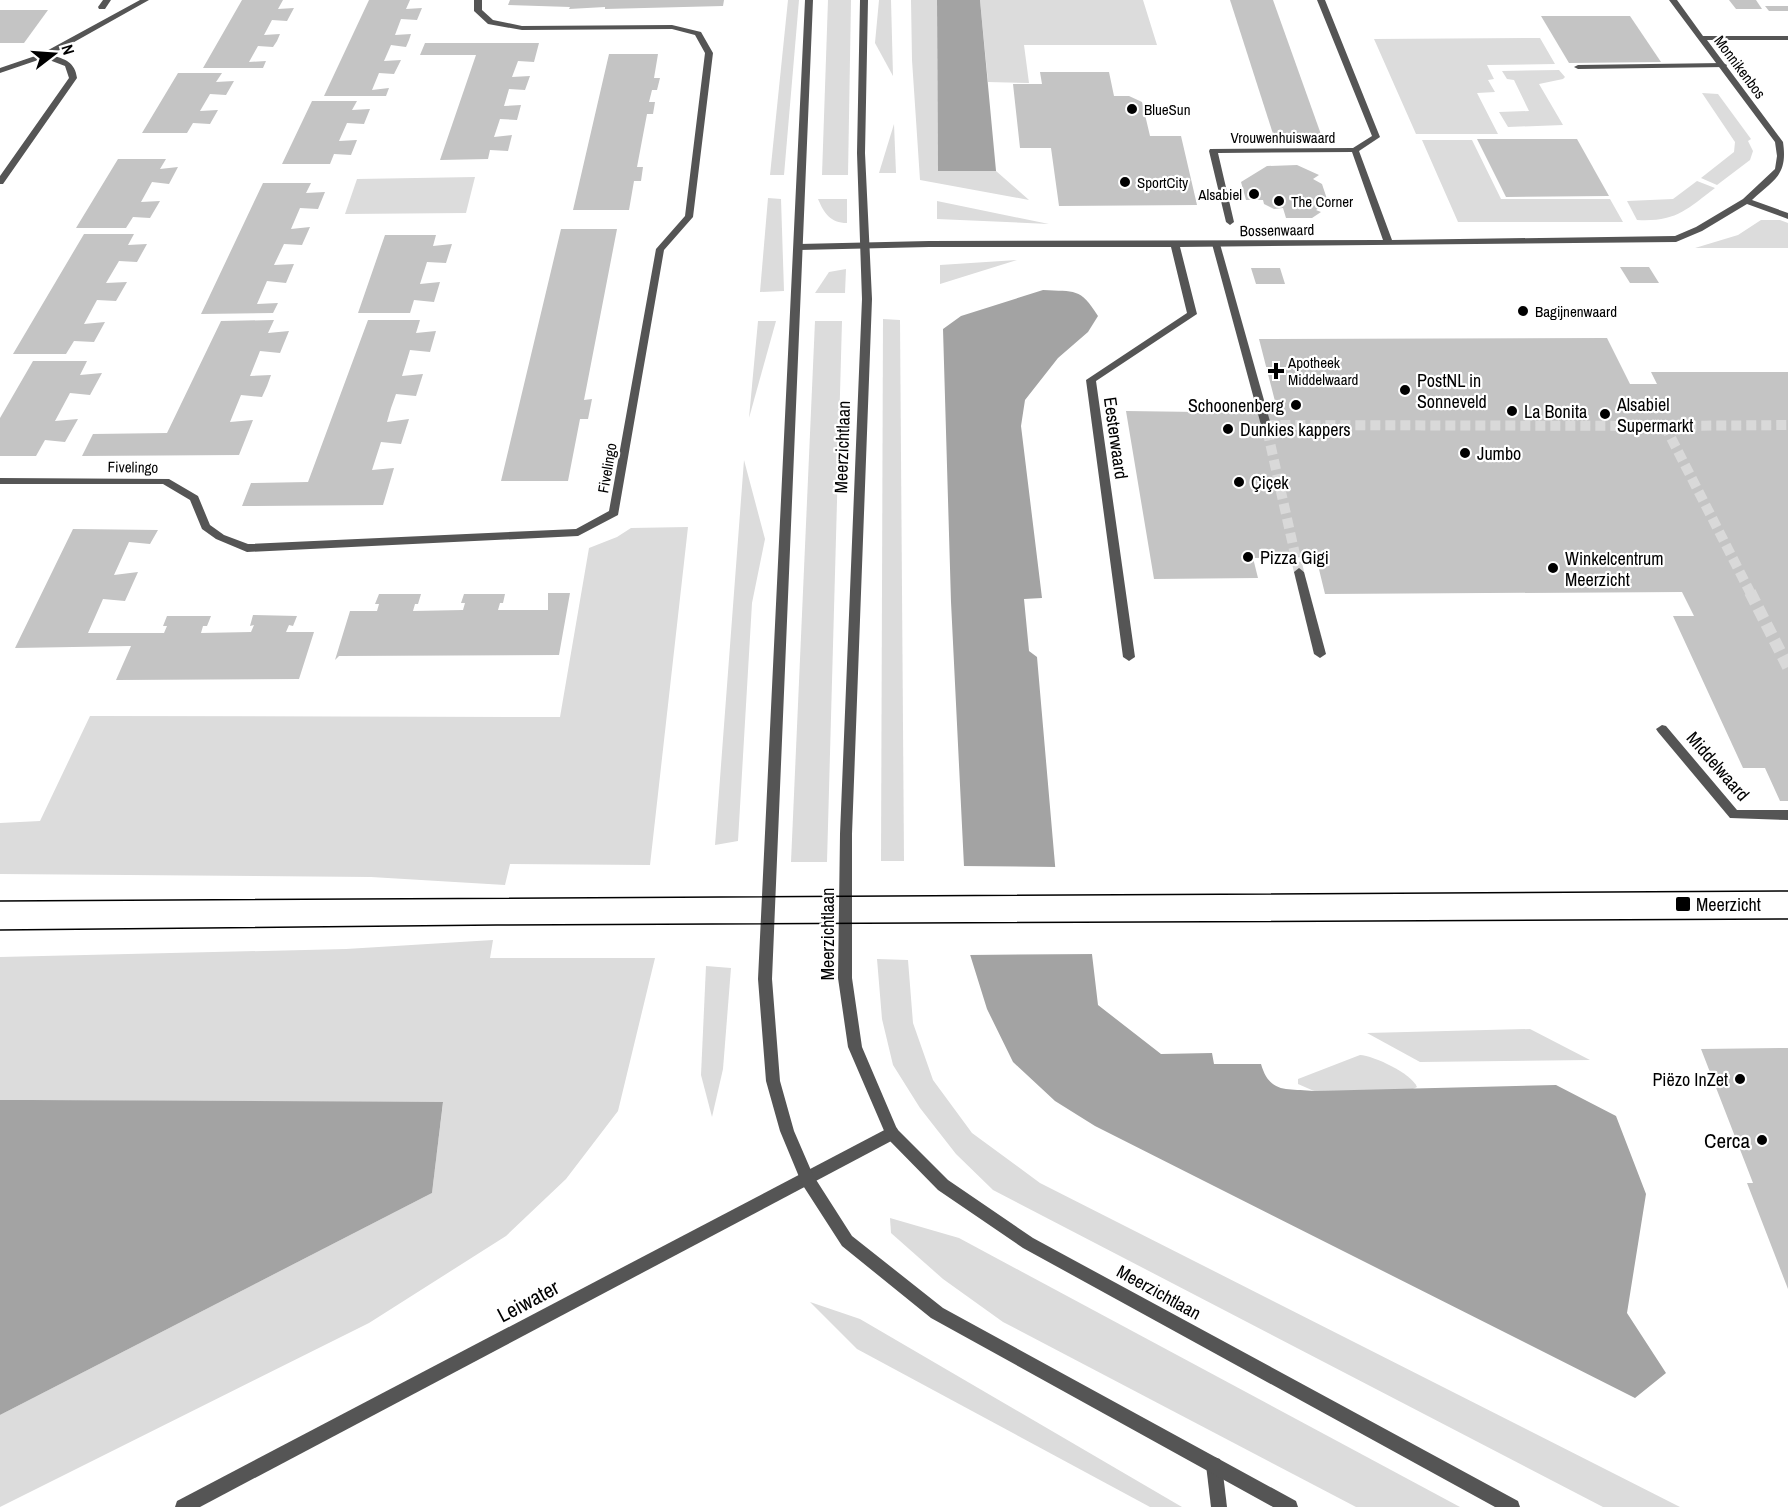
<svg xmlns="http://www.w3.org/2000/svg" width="1788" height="1507" font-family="'Archivo Narrow',sans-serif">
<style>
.green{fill:#dcdcdc}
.water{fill:#a3a3a3}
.pier{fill:#fff}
.building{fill:#c4c4c4}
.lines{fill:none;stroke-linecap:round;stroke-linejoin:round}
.pedestrian-tunnel-far1{stroke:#d9d9d9;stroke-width:10;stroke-dasharray:10 5;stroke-linecap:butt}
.pedestrian-tunnel{stroke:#d9d9d9;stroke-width:12;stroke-dasharray:12 6;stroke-linecap:butt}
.service{fill:#555;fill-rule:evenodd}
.pedestrian{fill:#555;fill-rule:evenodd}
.minor{fill:#555;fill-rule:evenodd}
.tertiary{fill:#555;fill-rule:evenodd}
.tram{stroke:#000;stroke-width:1.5}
.poi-dot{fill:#000;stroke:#fff;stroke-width:2}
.labels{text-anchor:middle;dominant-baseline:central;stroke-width:4.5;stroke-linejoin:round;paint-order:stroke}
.far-street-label{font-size:15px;fill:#000;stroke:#fff}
.far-poi-label{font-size:15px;fill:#000;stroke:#fff;text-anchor:start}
.poi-label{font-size:18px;fill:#000;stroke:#fff;text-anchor:start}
.street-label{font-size:18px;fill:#000;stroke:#fff}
.near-poi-label{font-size:21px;fill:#000;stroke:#fff;text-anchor:end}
.near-street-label{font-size:21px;fill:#000;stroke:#fff}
</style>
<rect width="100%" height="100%" fill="#fff"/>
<g class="green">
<path d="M788,0H799L784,175H770Z"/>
<path d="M828,0H851L848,175H822Z"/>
<path d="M879,0H891L893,76L875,43Z"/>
<path d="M911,0H937L938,170L996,171L1029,200L920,180L912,60Z"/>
<path d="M980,0H1143L1157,45H1024L1029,83L988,82Z"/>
<path d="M1540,38L1555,64L1487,65L1494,79L1488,80L1495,92L1477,93L1498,134H1416L1374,39Z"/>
<path d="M1559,70L1565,77L1563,79L1539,84L1563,125L1508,127L1499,112L1529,111L1514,80L1507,79L1502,71Z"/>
<path d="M1702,93L1718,94L1751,139L1748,141L1753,151L1750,160L1717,185L1701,178L1734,152L1735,142Z"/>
<path d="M894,124L896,173H879Z"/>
<path d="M1422,140H1472L1501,199H1610L1623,222H1458Z"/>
<path d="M475,177L466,213L345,214L357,179Z"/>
<path d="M1697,181L1715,188C1686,210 1676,222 1637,220L1627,201L1673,199Z"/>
<path d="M768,198L781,199L784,291L760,292Z"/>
<path d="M818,199H847V223C830,223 824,213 818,199Z"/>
<path d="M937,201L1049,224L937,219Z"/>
<path d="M1761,220H1780L1788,223V248H1695L1738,235Z"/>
<path d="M1017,260L940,284V265Z"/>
<path d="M846,269L845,293H815L829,272Z"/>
<path d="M883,319L900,320L904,861H881Z"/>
<path d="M758,321H776L749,418Z"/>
<path d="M815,321H842L827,862H791Z"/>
<path d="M744,460L765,539L752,603L738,841L715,845Z"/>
<path d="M688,527L650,865L510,864L505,885L371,877L0,874V823L40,821L90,716L560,717L589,548L617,537L631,528Z"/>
<path d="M493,940L490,958H655L618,1111L566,1179L506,1236L369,1323L0,1507V1415L432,1193L443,1103L0,1100V957L346,949Z"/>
<path d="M877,959L908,960L913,1023L933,1080L972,1133L1040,1183L1680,1507H1603L993,1190L956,1154L920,1108L893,1065L882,1019Z"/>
<path d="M706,966L731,968L723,1069L712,1117L701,1075Z"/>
<path d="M1530,1029L1590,1060L1420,1062L1367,1033Z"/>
<path d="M1360,1055C1374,1056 1411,1073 1417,1087L1411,1090L1314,1091L1298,1084V1079Z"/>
<path d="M890,1218L959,1238L1460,1507H1356L1003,1322L943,1279L891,1233Z"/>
<path d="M810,1302L860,1319L1182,1507H1150L857,1349Z"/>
</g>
<g class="water">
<path d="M937,0H980L996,171H938Z"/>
<path d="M1043,290C1075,292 1080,287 1098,316L1088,332L1058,358L1025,400L1021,426L1042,598L1024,599L1029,651L1037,657L1059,911L1087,912L1098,1005L1161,1054L1212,1053L1214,1064H1261C1270,1095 1288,1088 1314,1091L1556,1085L1616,1116L1646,1194L1627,1313L1666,1373L1635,1398L1095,1126L1055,1101L1013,1062L987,1009L968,948L951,602L943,329L961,316Z"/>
<path d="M0,1100H31L443,1102L432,1193L0,1415Z"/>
</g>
<path class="pier" d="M961,866L1058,867L1062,909L1090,911L1095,954L967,955Z"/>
<g class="building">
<path d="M242,0H283L278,9L294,8L287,21L272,20L264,35L280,34L277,41L273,47L258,46L249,62L266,61L263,68H203Z"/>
<path d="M369,0H410L406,9L422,8L417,20L401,19L395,35L411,34L409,40L406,47L391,45L384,61L401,60L394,74L379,73L372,90L389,88L386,96H324Z"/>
<path d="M510,0H724L723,6L605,9V7L569,9L570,7L508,5Z"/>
<path d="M1230,0H1273L1323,140H1275Z"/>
<path d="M1729,0H1756L1762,9H1736Z"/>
<path d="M1765,6H1788V11H1769Z"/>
<path d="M0,10H48L24,43H0Z"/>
<path d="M1541,16H1630L1661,62L1569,63Z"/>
<path d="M425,43H539L534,62L518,61L512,77L530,76L525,90L509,89L504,106L521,105L517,120L500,119L494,137L512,135L508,151L490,150L488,159L440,160L476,55H420Z"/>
<path d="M609,54H658L654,78H660L657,90H652L649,102H655L653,114H647L637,167H643L641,181H634L629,210H573Z"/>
<path d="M1040,72H1109L1114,96H1129L1142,102L1150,136H1181L1197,205L1059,206L1051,148H1020L1013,84H1042Z"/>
<path d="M178,73H222L216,82L234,81L226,95L210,94L200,111L218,110L210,124L193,123L187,133H142Z"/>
<path d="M312,101H357L352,110L370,109L364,124L347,123L339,141L357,140L351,155L334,154L330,164H282Z"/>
<path d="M1477,139H1577L1609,196L1506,197Z"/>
<path d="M118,159H166L160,169L178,167L169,184L152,182L141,202L160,201L150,218L133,217L126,228H76Z"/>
<path d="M1297,165L1319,175L1313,179L1322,184L1328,202L1316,210L1321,212L1312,218H1286L1283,208L1274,209L1264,204L1263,200H1246L1241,182L1267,166Z"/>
<path d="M263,183H311L306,193L325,192L318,209L300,208L291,229L310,227L302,245L284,244L274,265L294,264L286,283L267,281L257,304L278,303L273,313L201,314Z"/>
<path d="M561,229H617L584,400L592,399L588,419H580L568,481H501Z"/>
<path d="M84,234H134L128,245L147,244L137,262L119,261L106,283L127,282L116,301L97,300L84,324L105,322L94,342L74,341L66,354H13Z"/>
<path d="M385,235H436L433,246L452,244L446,263L427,262L420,284L440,282L434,302L414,300L410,313H358Z"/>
<path d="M1620,267H1649L1659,283H1630Z"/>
<path d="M1251,268H1280L1285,284H1256Z"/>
<path d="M274,320L268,333L289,331L280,353L260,351L250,376L271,375L267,386L262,397L241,395L230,422L253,420L239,455L82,456L93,434L167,433L221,321Z"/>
<path d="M368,320H420L416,333L436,331L430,352L410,350L402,376L423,374L416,396L396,394L391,408L387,422L409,419L401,444L381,442L372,470L394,468L383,505L242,506L251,483L308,482Z"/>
<path d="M1607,338L1630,384H1657L1651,372H1788V801H1780L1765,768H1743L1673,616H1694L1682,592L1325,594L1316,557L1253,558L1258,578L1154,579L1126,411L1278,413L1259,339Z"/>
<path d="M33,361H87L80,375L102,373L90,395L70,393L55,421L78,419L65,442L45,440L36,456H0V418Z"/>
<path d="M73,529L158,530L150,544L129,542L114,575L138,572L125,601L103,599L88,633H164L167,626H163L167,616H211L207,626H203L201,633L251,632L254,625L250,626L253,615L297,616L293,626L289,625L286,632H314L299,679L116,680L131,646L15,648Z"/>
<path d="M548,593H570L559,655L339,656L335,660L350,611H377L379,604H375L379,594H421L418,604H415L413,611L463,610L465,603H461L464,594H505L503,603H500L498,610H548Z"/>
<path d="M1788,1048V1289L1747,1183H1753L1701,1049Z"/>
</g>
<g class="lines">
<g class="pedestrian-tunnel-far1">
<path d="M1299,572L1266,425L1665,426"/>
<path d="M1751,594L1665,426L1788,425"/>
</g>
<path class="pedestrian-tunnel" d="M1750,592L1788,667"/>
<g class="service">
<path d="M103,0H111L105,9H99L98,7Z"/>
<path d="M1723,63L1727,65L1726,67L1578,69L1574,67L1578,65Z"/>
<path d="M1299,568L1304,572L1326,654L1320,658L1314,654L1294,572Z"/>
<path d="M1214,1457L1220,1459L1222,1465L1227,1507H1211L1206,1465L1208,1459Z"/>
</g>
<g class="pedestrian">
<path d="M1216,241L1220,244L1271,425L1269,427H1263L1261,425L1212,244Z"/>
<path d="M1662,725L1666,726L1737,810H1788V820L1730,818L1658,732L1656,729Z"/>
</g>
<g class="minor">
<path d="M140,0H149L51,55C65,59 75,62 77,78L3,184H0V176L69,78L65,66L44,58L0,73V68L41,54Z"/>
<path d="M474,0H482V10L493,20L522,26L672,25L701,32L713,53L693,217L664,250L618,515L578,536L247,552L216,539L202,529L190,500L163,484H0V478L169,479L198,496L210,525L224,535L248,544L576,529L609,511L656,249L685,216L705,53L695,35L672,29L522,30L488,24L474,11Z"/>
<path d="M1317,0H1325L1380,137L1359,151L1392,240L1675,236L1696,227L1743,199L1775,169L1777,156L1775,142L1669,0H1677L1703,36H1788V40H1707L1783,142C1788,176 1774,179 1752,200L1788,213V219L1747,204L1702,231L1676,242L1180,247L1197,314L1096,381L1135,657L1129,661L1123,657L1086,380L1187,313L1171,247H929L799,250L795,247L799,244L929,241L1383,240L1352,152L1218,153L1234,222L1230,225L1226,222L1209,151L1210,149L1353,148L1372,136Z"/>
<path d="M892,1126L897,1128L899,1133L897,1138L200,1507H175L177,1501Z"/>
</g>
<g class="tertiary">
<path d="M805,0H813L772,979L780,1081L794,1131L813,1175L852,1236L943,1308L1296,1501L1298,1507H1273L931,1318L842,1246L802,1184L780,1131L766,1081L758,979Z"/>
<path d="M860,0H868L865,153L872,299L852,834V978L862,1047L897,1129L948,1180L1033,1238L1518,1501L1520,1507H1495L1023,1248L938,1190L887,1138L885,1133L848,1047L838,978L840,834L862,299L857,153Z"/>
</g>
<g class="tram">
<path d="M0,901L1788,891"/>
<path d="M0,930L497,925L1788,919"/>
</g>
</g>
<g class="poi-dot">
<circle cx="1132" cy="109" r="6"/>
<circle cx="1125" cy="182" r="6"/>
<circle cx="1254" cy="194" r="6"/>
<circle cx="1279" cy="201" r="6"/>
<circle cx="1523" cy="311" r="6"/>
<path d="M1273 362h6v6h6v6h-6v6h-6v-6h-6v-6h6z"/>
<circle cx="1405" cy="390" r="6"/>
<circle cx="1296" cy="405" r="6"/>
<circle cx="1512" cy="411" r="6"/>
<circle cx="1605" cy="414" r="6"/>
<circle cx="1228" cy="429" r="6"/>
<circle cx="1465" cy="453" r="6"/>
<circle cx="1239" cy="482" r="6"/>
<circle cx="1248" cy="557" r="6"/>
<circle cx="1553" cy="568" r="6"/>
<rect x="1675" y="896" width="16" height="16" rx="3"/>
<circle cx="1740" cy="1079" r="6"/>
<circle cx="1762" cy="1140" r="6"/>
</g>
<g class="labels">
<g class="far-street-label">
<text transform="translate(1740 67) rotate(53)">Monnikenbos</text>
<text x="1283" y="137">Vrouwenhuiswaard</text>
<text transform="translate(1277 230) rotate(-1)">Bossenwaard</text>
<text transform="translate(133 467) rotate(1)">Fivelingo</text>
<text transform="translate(607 468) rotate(-80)">Fivelingo</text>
</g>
<g class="far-poi-label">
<text x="1144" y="109">BlueSun</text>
<text x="1137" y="182">SportCity</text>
<text x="1242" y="194" text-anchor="end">Alsabiel</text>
<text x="1291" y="201">The Corner</text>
<text x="1535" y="311">Bagijnenwaard</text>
<text x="1288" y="362">Apotheek<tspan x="1288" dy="17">Middelwaard</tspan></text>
</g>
<g class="poi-label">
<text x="1417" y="380">PostNL in<tspan x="1417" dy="21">Sonneveld</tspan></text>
<text x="1617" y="404">Alsabiel<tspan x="1617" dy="21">Supermarkt</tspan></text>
<text x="1284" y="405" text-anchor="end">Schoonenberg</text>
<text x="1524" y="411">La Bonita</text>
<text x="1240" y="429">Dunkies kappers</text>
<text x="1477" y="453">Jumbo</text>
<text x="1251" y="482">Çiçek</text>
<text x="1260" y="557">Pizza Gigi</text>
<text x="1565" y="558">Winkelcentrum<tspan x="1565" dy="21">Meerzicht</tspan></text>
<text x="1696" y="904">Meerzicht</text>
<text x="1728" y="1079" text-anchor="end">Piëzo InZet</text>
</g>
<g class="street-label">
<text transform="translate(1116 438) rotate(82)">Eesterwaard</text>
<text transform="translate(842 447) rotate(-88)">Meerzichtlaan</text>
<text transform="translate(1718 766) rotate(49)">Middelwaard</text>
<text transform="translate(827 934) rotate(-90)">Meerzichtlaan</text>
<text transform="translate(1159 1292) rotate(29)">Meerzichtlaan</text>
</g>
<g class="near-poi-label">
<text x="1750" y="1140">Cerca</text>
</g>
<g class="near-street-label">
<text transform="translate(528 1301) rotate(-28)">Leiwater</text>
</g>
</g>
<g transform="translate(54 54) rotate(73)" stroke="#ffffff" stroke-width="4.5" paint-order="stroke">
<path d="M0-4.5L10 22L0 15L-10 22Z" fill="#000000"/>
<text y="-9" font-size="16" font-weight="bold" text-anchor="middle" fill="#000000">N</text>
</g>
</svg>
